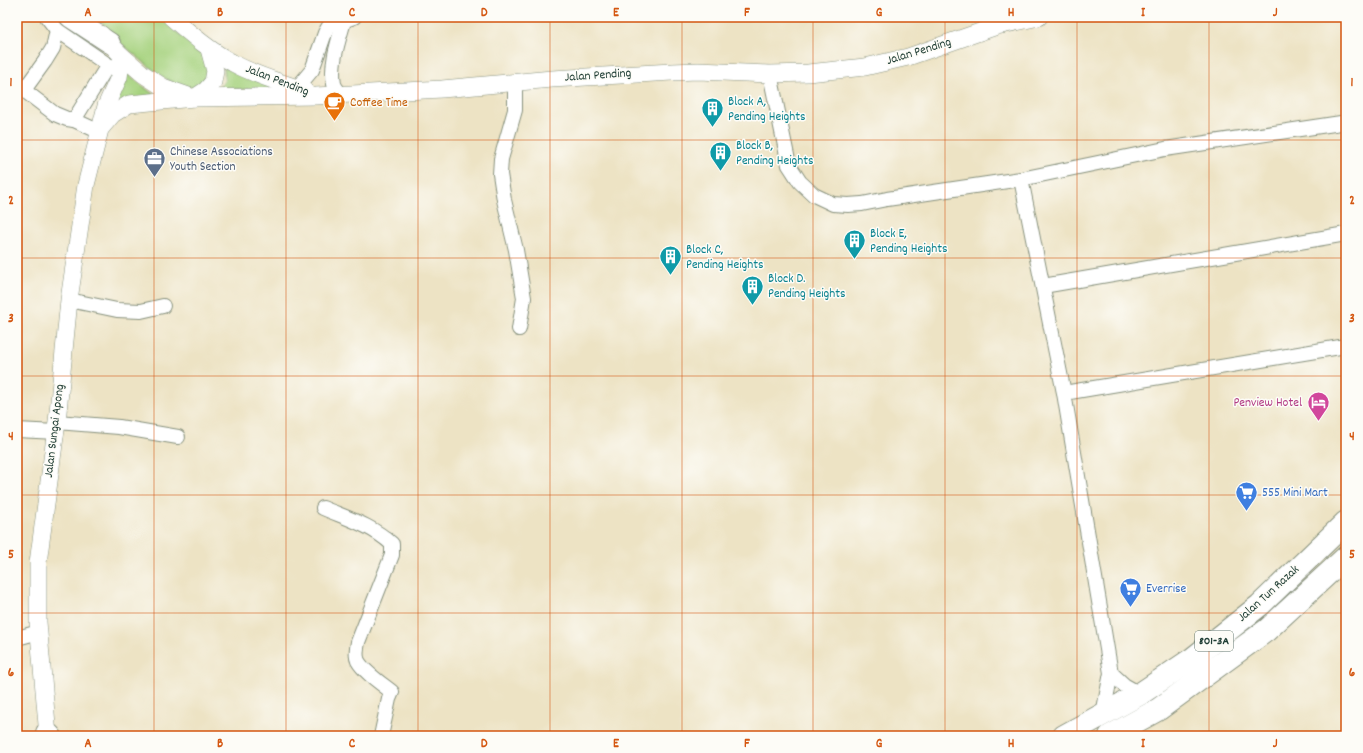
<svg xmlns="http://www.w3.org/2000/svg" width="1363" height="753" font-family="Dekko,sans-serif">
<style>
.green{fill:#a7d380;stroke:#63885a}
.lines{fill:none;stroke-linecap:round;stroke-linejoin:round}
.minor-casing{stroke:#86907c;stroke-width:16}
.tertiary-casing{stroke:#86907c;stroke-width:18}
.secondary-casing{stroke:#86907c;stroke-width:22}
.trunk-casing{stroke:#86907c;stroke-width:24}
.minor{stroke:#fff;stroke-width:14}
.tertiary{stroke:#fff;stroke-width:17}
.secondary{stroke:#fff;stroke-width:20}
.trunk{stroke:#fff;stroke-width:22}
.grid{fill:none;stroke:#d45610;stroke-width:1;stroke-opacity:0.55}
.labels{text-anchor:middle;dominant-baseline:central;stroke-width:3;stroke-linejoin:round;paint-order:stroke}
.shield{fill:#fdfcf7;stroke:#62766e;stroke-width:1}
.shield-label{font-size:12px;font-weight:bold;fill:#1f3d34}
.street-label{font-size:13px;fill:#1f3d34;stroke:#fdfcf7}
.culture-label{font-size:13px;fill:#0d838f;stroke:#fdfcf7;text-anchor:start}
.food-label{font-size:13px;fill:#c56008;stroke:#fdfcf7;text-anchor:start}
.service-label{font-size:13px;fill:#4e5e75;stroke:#fdfcf7;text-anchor:start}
.hotel-label{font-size:13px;fill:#b23c85;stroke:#fdfcf7;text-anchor:end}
.shop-label{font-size:13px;fill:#366cbe;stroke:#fdfcf7;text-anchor:start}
.neatline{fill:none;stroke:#d45610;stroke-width:1.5}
.grid-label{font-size:13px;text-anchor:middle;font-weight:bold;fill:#d45610}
</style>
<rect width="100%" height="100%" fill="#fdfcf7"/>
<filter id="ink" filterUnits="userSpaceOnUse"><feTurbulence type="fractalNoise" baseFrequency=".025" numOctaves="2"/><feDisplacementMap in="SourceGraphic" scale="8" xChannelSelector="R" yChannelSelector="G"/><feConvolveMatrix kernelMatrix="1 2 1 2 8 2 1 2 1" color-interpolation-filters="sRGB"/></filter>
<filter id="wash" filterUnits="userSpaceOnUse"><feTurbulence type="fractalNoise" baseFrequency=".012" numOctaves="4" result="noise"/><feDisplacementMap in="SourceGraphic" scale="16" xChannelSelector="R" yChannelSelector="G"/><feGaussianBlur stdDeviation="0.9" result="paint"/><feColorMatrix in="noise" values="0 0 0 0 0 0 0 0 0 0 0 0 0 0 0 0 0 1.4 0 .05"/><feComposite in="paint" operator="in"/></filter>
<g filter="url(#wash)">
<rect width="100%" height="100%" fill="#ede3c4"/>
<g class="green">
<path d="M97,17H159L196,48L206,58L209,69L205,81L197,88L180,87L158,74L117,40Z"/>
<path d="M224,67L281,90L219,89L225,80Z"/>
<path d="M126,72L154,95L112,105Z"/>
</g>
</g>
<g filter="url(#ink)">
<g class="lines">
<defs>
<g id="minor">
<path d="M47,17L57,30L108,65L120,70"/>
<path d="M770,74L789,165L800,182L814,195L833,204L848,205L862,204L887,199L1021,179L1165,149L1341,123"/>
<path d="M515,83V110L501,159L500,174L504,200L516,250L524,298L519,329"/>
<path d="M17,85L55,114L67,119L74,120L100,132"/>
<path d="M297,88L312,70L325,33L329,26L354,17"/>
<path d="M24,90L45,61L53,48L57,30"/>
<path d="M341,94C338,91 335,87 334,84C330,64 339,39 344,21"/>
<path d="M74,120L108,65"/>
<path d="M1021,179L1064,393L1111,673L1103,714"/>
<path d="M1043,286L1346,234"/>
<path d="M69,300L117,310L141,311L163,306"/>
<path d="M1064,393L1346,346"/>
<path d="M57,422L119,427L178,437"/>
<path d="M17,430L56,432"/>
<path d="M323,508C349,519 371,525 392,544V555L358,642C357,648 355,655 358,661C364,672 382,684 392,692L389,699L381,736"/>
<path d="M17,638L39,632"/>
<path d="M1111,673L1124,685L1140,694"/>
</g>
<g id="tertiary">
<path d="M171,17C191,34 210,51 233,63C256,76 281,82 305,91"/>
<path d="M101,34L122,56L143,74L163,87L194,98L316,96L442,89L552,79L672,72L698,71L770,74L808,73L865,67L908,57L997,26L1039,17"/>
<path d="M102,127L113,114L129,104L194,98L206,90L213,82L215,71L209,49"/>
<path d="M48,736L38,622V563L57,422L69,300L86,185L106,106L119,77L122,56"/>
</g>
<path id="secondary" d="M70,17L110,43"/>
<g id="trunk">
<path d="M47,733L50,736"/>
<path d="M1064,736L1140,694L1192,659L1260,605L1346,522"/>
<path d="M1110,736L1159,709L1267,630L1346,557"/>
</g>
</defs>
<use href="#minor" class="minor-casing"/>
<use href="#tertiary" class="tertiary-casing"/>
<use href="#secondary" class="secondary-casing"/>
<use href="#trunk" class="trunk-casing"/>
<use href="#minor" class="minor"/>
<use href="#tertiary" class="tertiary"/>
<use href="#secondary" class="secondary"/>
<use href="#trunk" class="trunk"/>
</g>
</g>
<path class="grid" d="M154,17V736M286,17V736M418,17V736M550,17V736M682,17V736M813,17V736M945,17V736M1077,17V736M1209,17V736M17,140H1346M17,258H1346M17,376H1346M17,495H1346M17,613H1346"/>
<defs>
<symbol id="cafe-pin" viewBox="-11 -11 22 30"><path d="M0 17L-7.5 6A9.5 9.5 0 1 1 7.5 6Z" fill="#e8710a" stroke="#fdfcf7"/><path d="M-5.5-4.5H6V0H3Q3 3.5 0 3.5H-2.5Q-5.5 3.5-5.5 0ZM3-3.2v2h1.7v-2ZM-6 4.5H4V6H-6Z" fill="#fff"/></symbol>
<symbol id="building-pin" viewBox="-11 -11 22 30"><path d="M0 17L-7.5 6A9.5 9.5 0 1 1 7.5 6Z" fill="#0f9aa8" stroke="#fdfcf7"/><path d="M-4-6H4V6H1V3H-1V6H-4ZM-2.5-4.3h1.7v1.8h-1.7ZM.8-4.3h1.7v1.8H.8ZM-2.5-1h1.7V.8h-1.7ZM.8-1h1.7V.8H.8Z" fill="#fff"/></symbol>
<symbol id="office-pin" viewBox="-11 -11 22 30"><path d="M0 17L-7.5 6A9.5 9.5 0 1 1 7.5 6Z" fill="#5c6f8a" stroke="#fdfcf7"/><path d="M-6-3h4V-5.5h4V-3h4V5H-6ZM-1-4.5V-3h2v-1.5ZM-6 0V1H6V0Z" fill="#fff"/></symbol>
<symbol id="hotel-pin" viewBox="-11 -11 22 30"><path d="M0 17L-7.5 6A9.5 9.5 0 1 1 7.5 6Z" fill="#d1479c" stroke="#fdfcf7"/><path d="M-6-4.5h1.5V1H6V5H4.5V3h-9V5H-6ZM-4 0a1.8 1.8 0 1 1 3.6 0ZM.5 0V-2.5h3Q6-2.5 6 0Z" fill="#fff"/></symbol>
<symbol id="supermarket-pin" viewBox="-11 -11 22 30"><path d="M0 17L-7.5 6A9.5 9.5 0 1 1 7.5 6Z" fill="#3f7fe0" stroke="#fdfcf7"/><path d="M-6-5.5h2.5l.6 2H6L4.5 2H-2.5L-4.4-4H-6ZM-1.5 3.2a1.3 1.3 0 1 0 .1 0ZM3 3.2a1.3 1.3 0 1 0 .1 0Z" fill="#fff"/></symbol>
</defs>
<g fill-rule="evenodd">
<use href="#cafe-pin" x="322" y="90" width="25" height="34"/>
<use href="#building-pin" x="700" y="96" width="25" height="34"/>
<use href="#building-pin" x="708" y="140" width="25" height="34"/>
<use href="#office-pin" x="142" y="146" width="25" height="34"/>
<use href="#building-pin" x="842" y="228" width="25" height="34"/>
<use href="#building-pin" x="658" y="244" width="25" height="34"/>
<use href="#building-pin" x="740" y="274" width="25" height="34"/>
<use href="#hotel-pin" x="1306" y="390" width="25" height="34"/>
<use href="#supermarket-pin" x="1234" y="480" width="25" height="34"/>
<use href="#supermarket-pin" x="1118" y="576" width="25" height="34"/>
</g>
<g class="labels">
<rect class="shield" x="1195" y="631" width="38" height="20" rx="3"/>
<g class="shield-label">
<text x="1214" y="641">801-3A</text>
</g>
<g class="street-label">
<text transform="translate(919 52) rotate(-17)">Jalan Pending</text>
<text transform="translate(598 76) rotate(-4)">Jalan Pending</text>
<text transform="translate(277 81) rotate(21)">Jalan Pending</text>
<text transform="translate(55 431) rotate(-83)">Jalan Sungai Apong</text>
<text transform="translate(1269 594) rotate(-42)">Jalan Tun Razak</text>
</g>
<g class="culture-label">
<text x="728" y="102">Block A,<tspan x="728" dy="15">Pending Heights</tspan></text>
<text x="736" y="146">Block B,<tspan x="736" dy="15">Pending Heights</tspan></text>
<text x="870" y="234">Block E,<tspan x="870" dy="15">Pending Heights</tspan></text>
<text x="686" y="250">Block C,<tspan x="686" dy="15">Pending Heights</tspan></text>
<text x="768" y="279">Block D.<tspan x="768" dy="15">Pending Heights</tspan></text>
</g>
<g class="food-label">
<text x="350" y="103">Coffee Time</text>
</g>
<g class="service-label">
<text x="170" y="152">Chinese Associations<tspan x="170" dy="15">Youth Section</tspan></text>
</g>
<g class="hotel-label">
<text x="1302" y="403">Penview Hotel</text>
</g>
<g class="shop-label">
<text x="1262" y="493">555 Mini Mart</text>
<text x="1146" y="589">Everrise</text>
</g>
</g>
<rect width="1363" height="753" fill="none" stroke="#fdfcf7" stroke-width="44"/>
<rect x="22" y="22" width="1319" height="709" class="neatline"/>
<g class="grid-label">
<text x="88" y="16">A</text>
<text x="220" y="16">B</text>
<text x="352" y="16">C</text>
<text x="484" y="16">D</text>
<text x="616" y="16">E</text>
<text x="747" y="16">F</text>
<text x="879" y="16">G</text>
<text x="1011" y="16">H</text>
<text x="1143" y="16">I</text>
<text x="1275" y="16">J</text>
<text x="11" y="86">1</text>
<text x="1352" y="86">1</text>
<text x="11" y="204">2</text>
<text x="1352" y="204">2</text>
<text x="11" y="322">3</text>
<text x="1352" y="322">3</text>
<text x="11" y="440">4</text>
<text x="1352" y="440">4</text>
<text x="11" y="558">5</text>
<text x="1352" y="558">5</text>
<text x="11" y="676">6</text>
<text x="1352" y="676">6</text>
<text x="88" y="747">A</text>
<text x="220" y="747">B</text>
<text x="352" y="747">C</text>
<text x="484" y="747">D</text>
<text x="616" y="747">E</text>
<text x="747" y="747">F</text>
<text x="879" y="747">G</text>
<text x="1011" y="747">H</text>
<text x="1143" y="747">I</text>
<text x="1275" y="747">J</text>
</g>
</svg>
